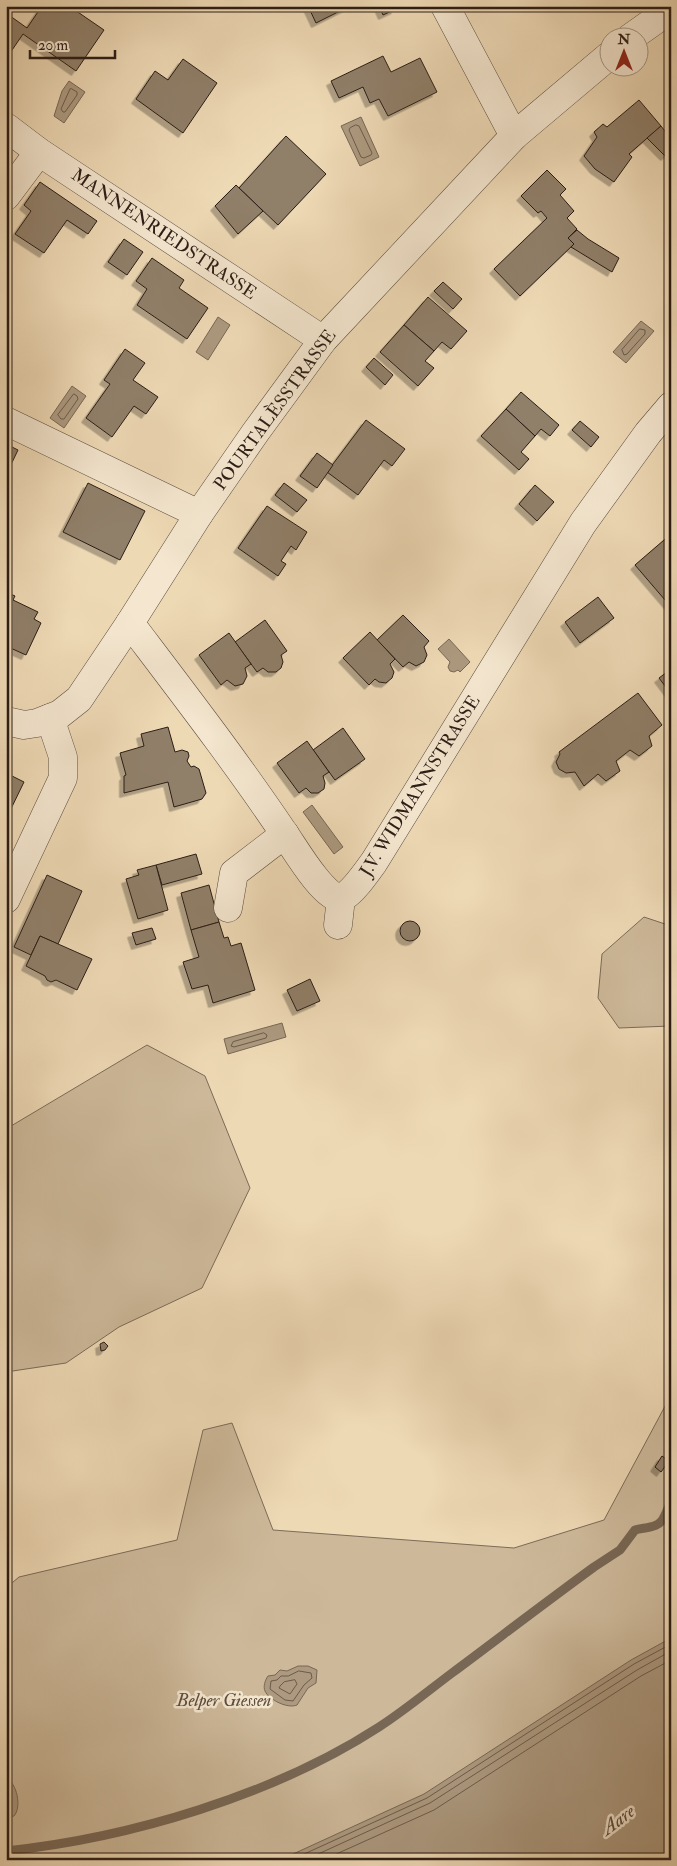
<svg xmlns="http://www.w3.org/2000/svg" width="677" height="1866" font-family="'IM FELL Double Pica',serif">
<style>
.green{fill:#cdb99a;stroke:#7c6b58}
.water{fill:#ac997f;stroke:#786755}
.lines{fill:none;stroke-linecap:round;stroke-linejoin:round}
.shore{stroke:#6c5b4a;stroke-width:1}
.stream{stroke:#786755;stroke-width:9}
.building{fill:#907f69;stroke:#2b1d16;filter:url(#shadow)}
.minor-casing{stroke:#5c4c3e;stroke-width:29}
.minor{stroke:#f4e6cf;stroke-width:28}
.labels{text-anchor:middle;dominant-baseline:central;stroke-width:5;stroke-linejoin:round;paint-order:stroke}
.street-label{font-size:18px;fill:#2b1d16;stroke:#f4e6cf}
.park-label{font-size:18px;font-style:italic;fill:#5c4c3e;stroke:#f4e6cf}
.water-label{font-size:19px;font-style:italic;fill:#58483b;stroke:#f4e6cf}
</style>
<defs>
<filter id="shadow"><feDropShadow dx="-4.5" dy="4.5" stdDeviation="0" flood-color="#0004"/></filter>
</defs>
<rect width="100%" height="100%" fill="#eed9b5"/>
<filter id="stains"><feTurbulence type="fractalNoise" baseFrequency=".004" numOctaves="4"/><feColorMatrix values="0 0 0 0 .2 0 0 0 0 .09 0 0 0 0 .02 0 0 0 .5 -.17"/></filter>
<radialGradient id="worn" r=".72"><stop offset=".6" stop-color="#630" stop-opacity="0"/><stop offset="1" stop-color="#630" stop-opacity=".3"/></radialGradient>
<g class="green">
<path d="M644,917L671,926V1026L619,1028L598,998L602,954Z"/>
<path d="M147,1045L205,1076L250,1188L202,1288L119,1327L66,1363L6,1372V1129Z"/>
<path d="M671,1395V1860H6V1588L19,1577L177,1540L203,1430L232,1423L273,1530L514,1548L604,1520Z"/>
</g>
<g class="water">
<path d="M69,81L85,92L64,123L54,116L62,91Z"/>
<path d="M361,117L379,157L360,166L341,126Z"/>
<path d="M218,317L230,325L208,360L196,352Z"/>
<path d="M641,321L654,331L626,363L613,352Z"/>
<path d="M72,386L86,396L64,428L50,418Z"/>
<path d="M449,639L470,662L460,672L458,670L454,672L450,671L448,667L450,662L438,649Z"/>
<path d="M312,805L343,847L334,854L303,812Z"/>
<path d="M282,1023L286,1037L228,1054L224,1039Z"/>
<path d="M671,1638V1860H280L424,1794L631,1660Z"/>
<path d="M298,1666H308L317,1670L316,1683L308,1688L297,1705C288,1709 269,1700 265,1691C263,1687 265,1680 268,1676L275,1675L280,1670L287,1671Z"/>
<path d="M6,1778C17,1783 22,1807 14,1816L6,1818Z"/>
</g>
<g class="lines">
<g class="shore">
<path d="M72,89L77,92V95L65,112H63L61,109L70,89Z"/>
<path d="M356,125L359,126L372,153L371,155L364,158L361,157L349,130L350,128Z"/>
<path d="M640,329L645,330V334L627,354L624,355L622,350Z"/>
<path d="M74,394L77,396L78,399L64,419H61L58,415Z"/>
<path d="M264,1033L267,1035L266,1038L234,1047L231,1046L233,1042Z"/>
<path d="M299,1671L311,1673L312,1678L304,1685L293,1701L285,1700L270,1689L271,1681L277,1680L281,1676H288Z"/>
<path d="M295,1680L297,1684L290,1694L279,1688L280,1686L284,1682Z"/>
<path d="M291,1860L427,1798L634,1664L671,1644"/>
<path d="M305,1860L430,1803L637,1670L671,1651"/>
<path d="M323,1860L434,1810L641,1676L671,1660"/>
</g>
<path class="stream" d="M6,1851C130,1838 274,1795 379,1727C404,1711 428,1691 452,1673C499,1638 546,1602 594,1567L620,1550L635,1530C645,1527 659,1529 664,1517C667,1512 668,1507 671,1502"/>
</g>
<g class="building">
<path d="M42,6H69L104,30L76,71L23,34L6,59V13L27,28Z"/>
<path d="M308,6H350L316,23Z"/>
<path d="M379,6H395L396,9L383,15Z"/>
<path d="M383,56L391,72L420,58L437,92L388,116L379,99L370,103L363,87L339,98L331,81Z"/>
<path d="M183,59L217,83L183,133L136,99L155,71L168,80Z"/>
<path d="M639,100L661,126L629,154L632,157L614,182L595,169L584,156L597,137L594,132L603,124L607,127Z"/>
<path d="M661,126L671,139V152L665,156L647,138Z"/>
<path d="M286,136L326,174L278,225L239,188Z"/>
<path d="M547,170L566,189L560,195L574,211L567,218L577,229L568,238L574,244L520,296L494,269L547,218L541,211L538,213L521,196Z"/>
<path d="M40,182L97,221L88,234L67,220L44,253L15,234L31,211L24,205Z"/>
<path d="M236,185L263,211L238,234L215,206Z"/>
<path d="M577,230L588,239L619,258L612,272L571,247L574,244L568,238Z"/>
<path d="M124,239L143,252L127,275L108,262Z"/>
<path d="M152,258L184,280L179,288L208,308L187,339L137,305L147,289L136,281Z"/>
<path d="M443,282L462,299L453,309L434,291Z"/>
<path d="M428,297L467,331L451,349L442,342L434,351L404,325Z"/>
<path d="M404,325L434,351L425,361L434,368L418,386L380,352Z"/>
<path d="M125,349L145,363L133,380L158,397L146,414L134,406L112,437L86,418L110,384L104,380Z"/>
<path d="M374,358L393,375L385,385L366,367Z"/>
<path d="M521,392L559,425L550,436L541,429L535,436L506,409Z"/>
<path d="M506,409L535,436L521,452L529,459L519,470L481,436Z"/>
<path d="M366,420L405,449L392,466L384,460L358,495L327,472Z"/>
<path d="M580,421L599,437L591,447L572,430Z"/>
<path d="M6,444L18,450L6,475Z"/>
<path d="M317,453L333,465L317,488L300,476Z"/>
<path d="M88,483L145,511L120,560L63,532Z"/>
<path d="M284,483L307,500L297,512L275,495Z"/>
<path d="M535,485L554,502L537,521L519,504Z"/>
<path d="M267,506L307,532L296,550L291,546L281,561L286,564L278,576L238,548Z"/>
<path d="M671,534V607L635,565Z"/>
<path d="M6,592L15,596L13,600L38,612L34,619L41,623L26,655L6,646Z"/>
<path d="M598,597L614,618L580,643L565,622Z"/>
<path d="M403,615L429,641L424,647L427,655L424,662L416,666L409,662L403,667L377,640Z"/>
<path d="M265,620L287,651L281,655L283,662L281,668L276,672H268L263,668L257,672L235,642Z"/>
<path d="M370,632L395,659L390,664L394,672L392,678L386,683L379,682L375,679L369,685L343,658Z"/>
<path d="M229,633L251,664L245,668L247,676L243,684L235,686L227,680L221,685L199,655Z"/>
<path d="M671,669V694L659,678Z"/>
<path d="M638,693L662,725L649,736L652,746L639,756L630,750L616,761L620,771L606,781L598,774L584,786L575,772L566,773L559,769L556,762L560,754L559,752Z"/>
<path d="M168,727L175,752L182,750L188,752L189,756L187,761L191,767L194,766L199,769L206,793L202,799L174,807L168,782L124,793V776L126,775L120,753L144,746L141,734Z"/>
<path d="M343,728L365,759L335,780L313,750Z"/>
<path d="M307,741L329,772L323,776L325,783L324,789L318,793H311L306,788L299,793L277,763Z"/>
<path d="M6,773L24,782L7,817L6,816Z"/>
<path d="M196,854L202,874L162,885L156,865Z"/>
<path d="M156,865L168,910L138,919L126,879L139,875L137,870Z"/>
<path d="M47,875L82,891L58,944L40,936L31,955L14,947Z"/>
<path d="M209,885L219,922L191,930L181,893Z"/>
<circle cx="410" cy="931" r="10"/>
<path d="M219,922L224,938L228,937L231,946L241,943L255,990L213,1003L208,985L192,989L183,962L199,957L191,930Z"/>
<path d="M152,928L156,939L136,945L132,933Z"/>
<path d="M40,936L92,959L77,990L56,980L51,982L47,980L45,976L26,966Z"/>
<path d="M310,979L320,1001L297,1011L287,990Z"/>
<path d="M104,1342L108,1346L105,1350L101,1351L100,1344Z"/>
<path d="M662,1456L669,1461L661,1472L655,1467Z"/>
</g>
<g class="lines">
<defs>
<g id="minor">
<path d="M445,6L514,136"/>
<path d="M630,38L671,9"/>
<path d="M6,127L39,152L323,340"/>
<path d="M6,196L39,152"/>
<path d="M6,421L199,514"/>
<path d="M130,623C183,693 237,763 286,836C295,849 324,898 340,898C350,897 368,870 374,862L583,523L648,433L671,406"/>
<path d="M6,721L24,725L37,723L60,714L79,699L130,623L199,514L255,433L323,340L514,136L610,55"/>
<path d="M6,899L63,778V757L50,718"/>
<path d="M228,908L234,873L285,834"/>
<path d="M338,925L341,898"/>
</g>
</defs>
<use href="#minor" class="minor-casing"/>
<use href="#minor" class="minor"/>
</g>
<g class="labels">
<g class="street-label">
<text transform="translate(164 234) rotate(34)">MANNENRIEDSTRASSE</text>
<text transform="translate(275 410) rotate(-54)">POURTALÈSSTRASSE</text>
<text transform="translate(420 786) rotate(-58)">J.V. WIDMANNSTRASSE</text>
</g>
<g class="park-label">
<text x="224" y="1700">Belper Giessen</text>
</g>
<g class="water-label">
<text transform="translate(618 1820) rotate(-37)">Aare</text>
</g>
</g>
<rect width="677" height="1866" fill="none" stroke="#eed9b5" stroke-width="25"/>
<rect x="8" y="8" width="662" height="1851" fill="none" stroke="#2b1d16" stroke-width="2.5"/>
<rect x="12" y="12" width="652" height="1841" fill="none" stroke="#2b1d16"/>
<g transform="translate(624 52)"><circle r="24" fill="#f4e6cf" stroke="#a49685"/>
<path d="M0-4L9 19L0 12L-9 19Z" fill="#8f2418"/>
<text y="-8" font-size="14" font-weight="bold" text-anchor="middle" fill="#2b1d16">N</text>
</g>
<path d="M30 50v8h85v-8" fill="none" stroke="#2b1d16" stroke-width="2.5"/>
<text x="38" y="50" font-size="15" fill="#2b1d16" stroke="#f4e6cf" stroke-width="4" paint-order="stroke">20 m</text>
<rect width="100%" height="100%" filter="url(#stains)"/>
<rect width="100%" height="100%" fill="url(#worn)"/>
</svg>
